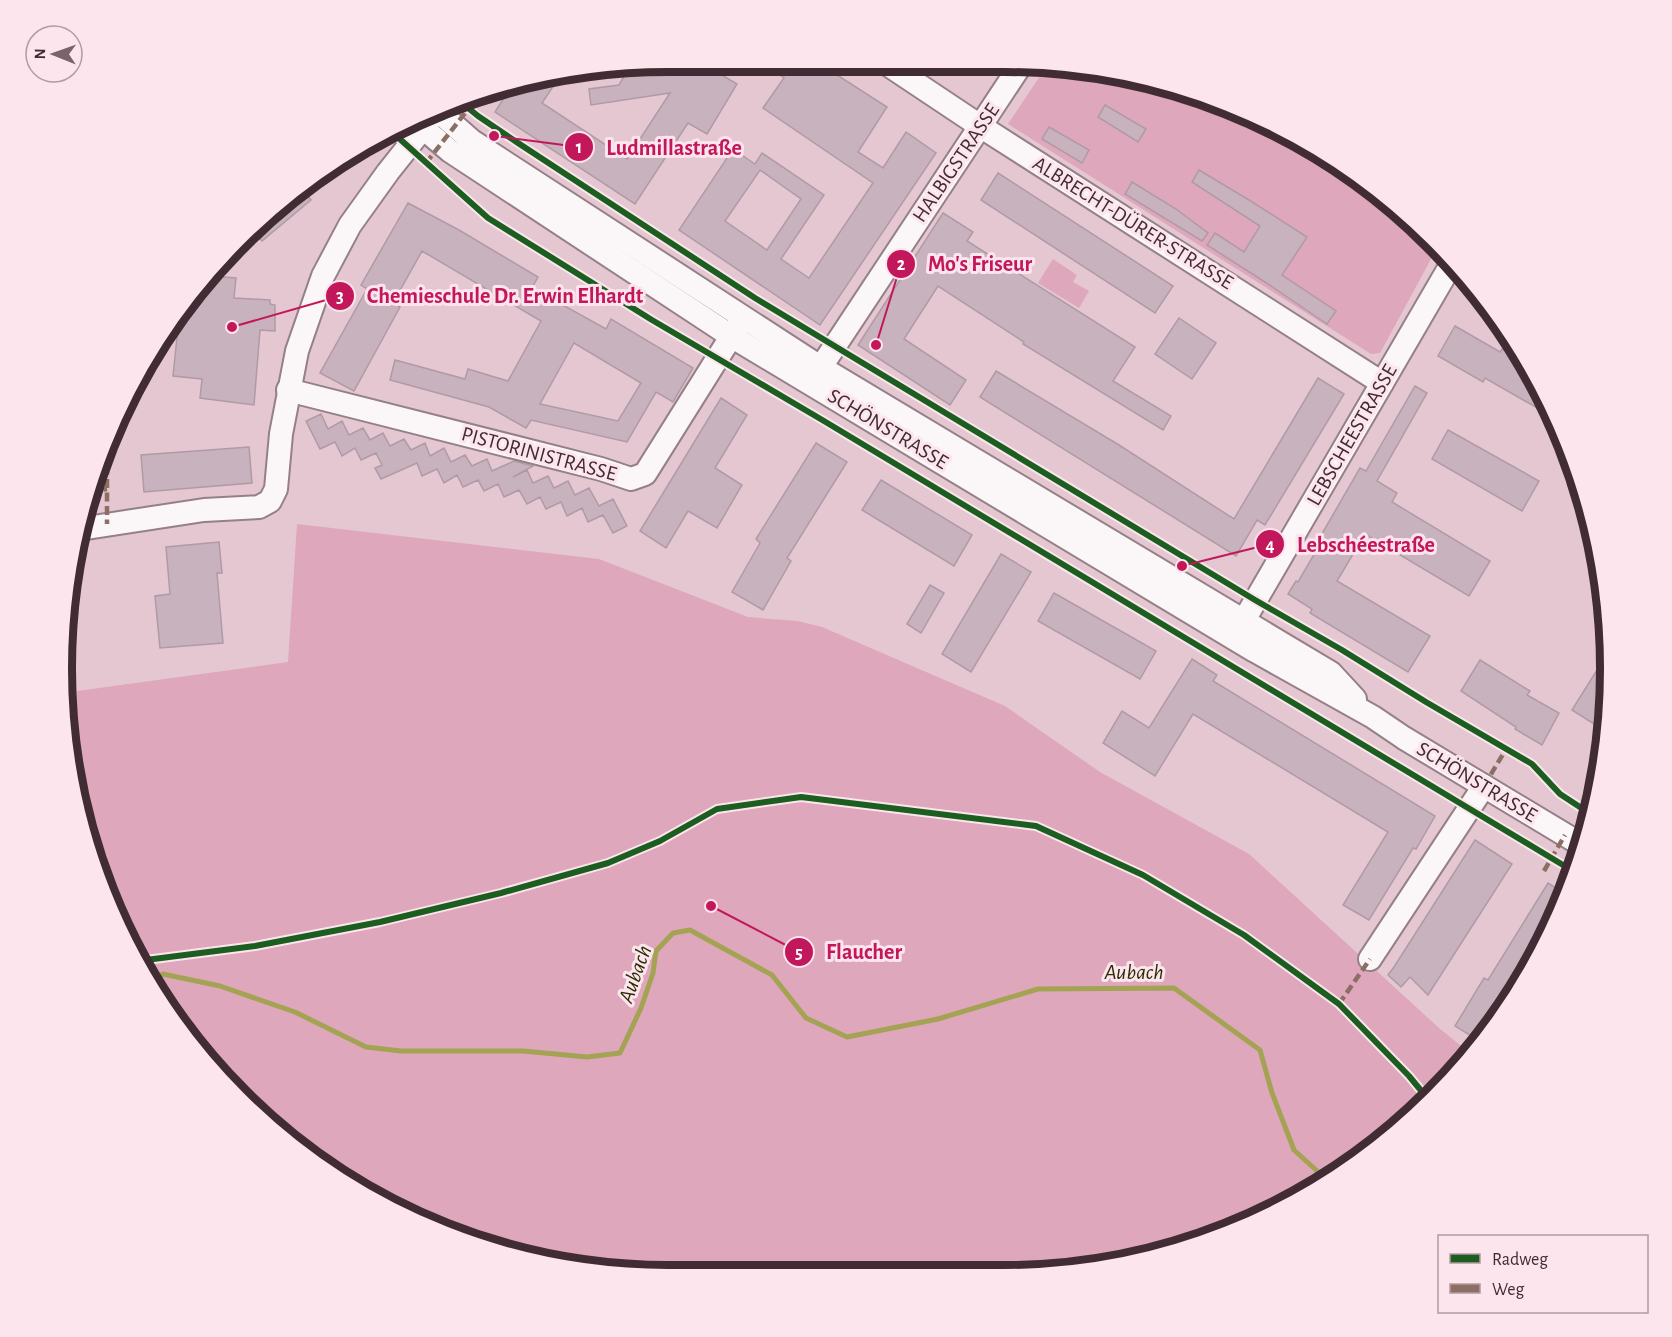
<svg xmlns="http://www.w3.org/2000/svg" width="1672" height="1337" font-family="'Alegreya Sans',sans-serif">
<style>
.green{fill:#dea7bc}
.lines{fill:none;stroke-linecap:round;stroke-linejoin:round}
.stream{stroke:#a4a353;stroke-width:5}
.building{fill:#c8b2bd;stroke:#b09aa5;stroke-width:1.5;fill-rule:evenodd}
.minor-casing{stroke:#958087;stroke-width:26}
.minor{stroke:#fbf7f8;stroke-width:22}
.quiet{stroke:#8d6e63;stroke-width:4.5;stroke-dasharray:9 4.5;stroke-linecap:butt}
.cycleway-casing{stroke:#fce5ed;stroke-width:10}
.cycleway{stroke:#1b5e20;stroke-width:6}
.labels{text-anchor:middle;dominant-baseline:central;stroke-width:6;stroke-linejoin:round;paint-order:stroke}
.street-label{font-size:21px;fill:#422c34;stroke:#fce5ed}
.water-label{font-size:22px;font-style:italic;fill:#282c00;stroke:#fce5ed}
.rim{fill:none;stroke:#422c34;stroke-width:8}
.leader{fill:none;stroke:#c2185b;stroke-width:2}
.callout-dot{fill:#c2185b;stroke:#fce5ed;stroke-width:2}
.mark-label{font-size:18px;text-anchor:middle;font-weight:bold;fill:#fff}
.callout-label{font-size:22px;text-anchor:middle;font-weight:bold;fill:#c2185b;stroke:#fce5ed;stroke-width:6;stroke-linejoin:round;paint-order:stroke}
</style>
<rect width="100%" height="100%" fill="#e4c7d1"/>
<g class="green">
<path d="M1048,64L1199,94L1307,143L1403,212L1437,248L1380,353L1371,354L1008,124Z"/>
<path d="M1053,259L1077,275L1073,282L1089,291L1079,308L1038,283Z"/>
<path d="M297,524L599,559L748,617L797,621L822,627L1005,706L1100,772L1249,854L1439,1028L1471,1054L1403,1125L1307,1194L1161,1255L1044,1274L668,1275L550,1264L436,1229L299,1150L212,1068L143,972L82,825L62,668L63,654L70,692L288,662Z"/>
</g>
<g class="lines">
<path class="stream" d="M151,983L163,974L220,986L295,1012L366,1047L401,1051H523L587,1057L620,1053L641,1008L653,973L656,951L673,933L690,930L772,975L806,1018L847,1037L938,1019L1038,989L1174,988L1260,1050L1272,1093L1294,1150L1327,1180"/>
</g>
<g class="building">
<path d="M669,62H700L737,84L707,134L688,123L635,204L495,112L514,82L560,76L542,103L627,159L670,93L591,105L589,89L619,85L630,66Z"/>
<path d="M761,62H817L887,107L858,152L883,168L906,132L936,153L820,325L679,230L733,149L755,164L762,153L824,195L781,259L809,278L873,183L763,108L784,78ZM760,170L801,199L767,250L725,221Z"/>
<path d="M1105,105L1146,129L1138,142L1098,117Z"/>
<path d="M1049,127L1089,150L1082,163L1042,139Z"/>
<path d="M1199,170L1249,200L1307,237L1282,275L1336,311L1327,324L1265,282L1207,245L1215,233L1244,252L1260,226L1192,182Z"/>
<path d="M998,173L1173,286L1155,313L981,200Z"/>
<path d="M1132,182L1176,209L1208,233L1202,241L1125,194Z"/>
<path d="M303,190L311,200L262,241L252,230Z"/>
<path d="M408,203L459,230L538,277L532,288L606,329L611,319L693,368L673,402L656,392L627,442L531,420L526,428L489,407L390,380L395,360L465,379L468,369L508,381L541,321L422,251L393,303L400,307L354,391L320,373L367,289L361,285ZM574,343L641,383L618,421L540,404Z"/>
<path d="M943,213L973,232L967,241L1135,347L1113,381L1171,416L1163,430L1023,344L1024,342L938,286L904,339L966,380L950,405L858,345Z"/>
<path d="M211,276L236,278L234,298L270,300V304L275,305V331L260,330L254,405L200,398L202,379L173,376L179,318Z"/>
<path d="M1179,318L1216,343L1192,379L1155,354Z"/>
<path d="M1455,326L1500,352L1502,349L1529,364L1553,417L1485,378L1483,382L1438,356Z"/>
<path d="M996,371L1119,445L1234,519L1318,378L1344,394L1265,525L1257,520L1236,556L980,397Z"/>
<path d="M1415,386L1427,393L1377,481L1397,493L1392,502L1490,561L1469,596L1365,534L1337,581L1430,636L1408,672L1310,613L1312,609L1288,594L1296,581L1298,582L1319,546L1316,544L1360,468L1366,471Z"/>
<path d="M721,398L747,415L715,468L742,485L717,528L688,511L666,548L640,531Z"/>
<path d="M321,414L328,429L342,421L349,435L363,428L370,440L383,433L390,446L404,439L411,450L425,443L430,456L444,448L451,462L465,455L472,466L487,459L492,471L514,461L533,466L513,477L527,470L533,483L548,476L554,488L568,481L575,495L589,488L599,506L613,499L627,526L613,533L603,515L588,522L582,508L567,516L561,502L546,509L540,497L527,504L519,490L504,497L498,484L484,491L478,480L463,487L457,475L444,483L437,469L422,476L417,463L381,479L375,468L382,465L376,453L361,460L355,448L342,456L335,442L320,449L306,421Z"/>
<path d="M1448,430L1539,481L1522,511L1432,459Z"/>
<path d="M816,443L847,462L787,558L791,561L763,610L732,592L760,543L756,539Z"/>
<path d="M249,447L252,483L144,492L141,455Z"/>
<path d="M881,480L972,535L954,566L862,510Z"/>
<path d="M219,542L222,573H217L223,643L160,648L155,596L170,594L166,547Z"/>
<path d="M1001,554L1031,572L971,672L942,654Z"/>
<path d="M930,585L944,593L921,633L907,624Z"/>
<path d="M1054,593L1156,651L1140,679L1038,621Z"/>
<path d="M1607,654L1609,709L1605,731L1572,710Z"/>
<path d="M1192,659L1217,675L1213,681L1435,816L1416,849L1413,848L1369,920L1343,905L1388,832L1193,714L1155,776L1103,743L1122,711L1149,728Z"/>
<path d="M1480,660L1530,691L1527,695L1559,713L1542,745L1515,729L1516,727L1461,691Z"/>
<path d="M1475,840L1512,864L1428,995L1410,977L1401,987L1388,975L1394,967Z"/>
<path d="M1548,883L1564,893L1548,937L1481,1042L1455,1026L1484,978L1488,980Z"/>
</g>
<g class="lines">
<defs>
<g id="minor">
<path d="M884,62L980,126L1382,383"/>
<path d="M439,112L472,141L820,367L1331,673L1355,699"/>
<path d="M416,122L450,151L731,336L1255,651L1373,717L1404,738L1582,845"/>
<path d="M813,379L1022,63"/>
<path d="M288,390L601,469L631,479L645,474L739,324"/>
<path d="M80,529L204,510L259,507L270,501L276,489L281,434L297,351L323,276L350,225L388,172L431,118"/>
<path d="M1236,634L1452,263"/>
<path d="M1370,959L1484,786"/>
</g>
</defs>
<use href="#minor" class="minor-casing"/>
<use href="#minor" class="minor"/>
<g class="quiet">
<path d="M426,163L469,108"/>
<path d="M107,452V524"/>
<path d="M90,492L107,489"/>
<path d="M1484,786L1506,749"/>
<path d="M1544,871L1565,835"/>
<path d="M1339,1004L1370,959"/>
</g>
<defs>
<g id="cycleway">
<path d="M462,103L478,116L518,143L755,298L1255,600L1342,650L1426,702L1532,764L1560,794L1592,815"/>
<path d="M392,132L488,218L652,320L824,421L1573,871"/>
<path d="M138,961L255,946L380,922L501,893L608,863L660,841L717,809L801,797L1036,826L1143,875L1244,935L1339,1004L1409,1076L1428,1099"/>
</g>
</defs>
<use href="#cycleway" class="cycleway-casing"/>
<use href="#cycleway" class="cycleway"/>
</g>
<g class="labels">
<g class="street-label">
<text transform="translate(956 163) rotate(-56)">HALBIGSTRASSE</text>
<text transform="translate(1133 223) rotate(32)">ALBRECHT-DÜRER-STRASSE</text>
<text transform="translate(888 429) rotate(31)">SCHÖNSTRASSE</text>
<text transform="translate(1352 435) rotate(-60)">LEBSCHEESTRASSE</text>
<text transform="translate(539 454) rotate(15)">PISTORINISTRASSE</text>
<text transform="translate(1477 782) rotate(31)">SCHÖNSTRASSE</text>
</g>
<g class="water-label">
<text x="1134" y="972">Aubach</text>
<text transform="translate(635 974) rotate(-70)">Aubach</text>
</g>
</g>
<path d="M0 0H1672V1337H0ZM668 72H1004A596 596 0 0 1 1600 668V669A596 596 0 0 1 1004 1265H668A596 596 0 0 1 72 669V668A596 596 0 0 1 668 72Z" fill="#fce5ed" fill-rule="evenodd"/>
<path class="rim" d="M668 72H1004A596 596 0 0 1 1600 668V669A596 596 0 0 1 1004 1265H668A596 596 0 0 1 72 669V668A596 596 0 0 1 668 72Z"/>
<path class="leader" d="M494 136L579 147M876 345L901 264M232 327L340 296M1182 566L1270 544M711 906L799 952"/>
<g class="callout-dot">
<circle cx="494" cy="136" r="6"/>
<circle cx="876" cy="345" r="6"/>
<circle cx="232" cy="327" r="6"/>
<circle cx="1182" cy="566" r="6"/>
<circle cx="711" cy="906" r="6"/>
<circle cx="579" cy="147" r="15"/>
<circle cx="901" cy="264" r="15"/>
<circle cx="340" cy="296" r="15"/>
<circle cx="1270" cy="544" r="15"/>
<circle cx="799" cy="952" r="15"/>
</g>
<g class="mark-label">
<text x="579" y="153">1</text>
<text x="901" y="270">2</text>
<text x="340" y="302">3</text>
<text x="1270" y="551">4</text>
<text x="799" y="958">5</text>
</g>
<g class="callout-label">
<text x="674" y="155">Ludmillastraße</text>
<text x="980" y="271">Mo's Friseur</text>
<text x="505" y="303">Chemieschule Dr. Erwin Elhardt</text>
<text x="1366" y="552">Lebschéestraße</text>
<text x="864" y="959">Flaucher</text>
</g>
<rect x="1438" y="1235" width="210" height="78" fill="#fce5ed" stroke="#b29ba3" stroke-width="1.5"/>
<rect x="1450" y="1254" width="30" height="9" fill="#1b5e20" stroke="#b29ba3" stroke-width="1.5"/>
<text x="1492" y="1265" font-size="18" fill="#422c34">Radweg</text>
<rect x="1450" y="1284" width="30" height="9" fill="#8d6e63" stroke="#b29ba3" stroke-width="1.5"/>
<text x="1492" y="1295" font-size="18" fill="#422c34">Weg</text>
<g transform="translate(54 54) rotate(271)"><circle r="28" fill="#fce5ed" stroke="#b29ba3" stroke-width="1.5"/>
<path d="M0-4.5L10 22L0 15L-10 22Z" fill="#7b626b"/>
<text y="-9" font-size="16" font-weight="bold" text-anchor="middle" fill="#422c34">N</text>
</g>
</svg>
